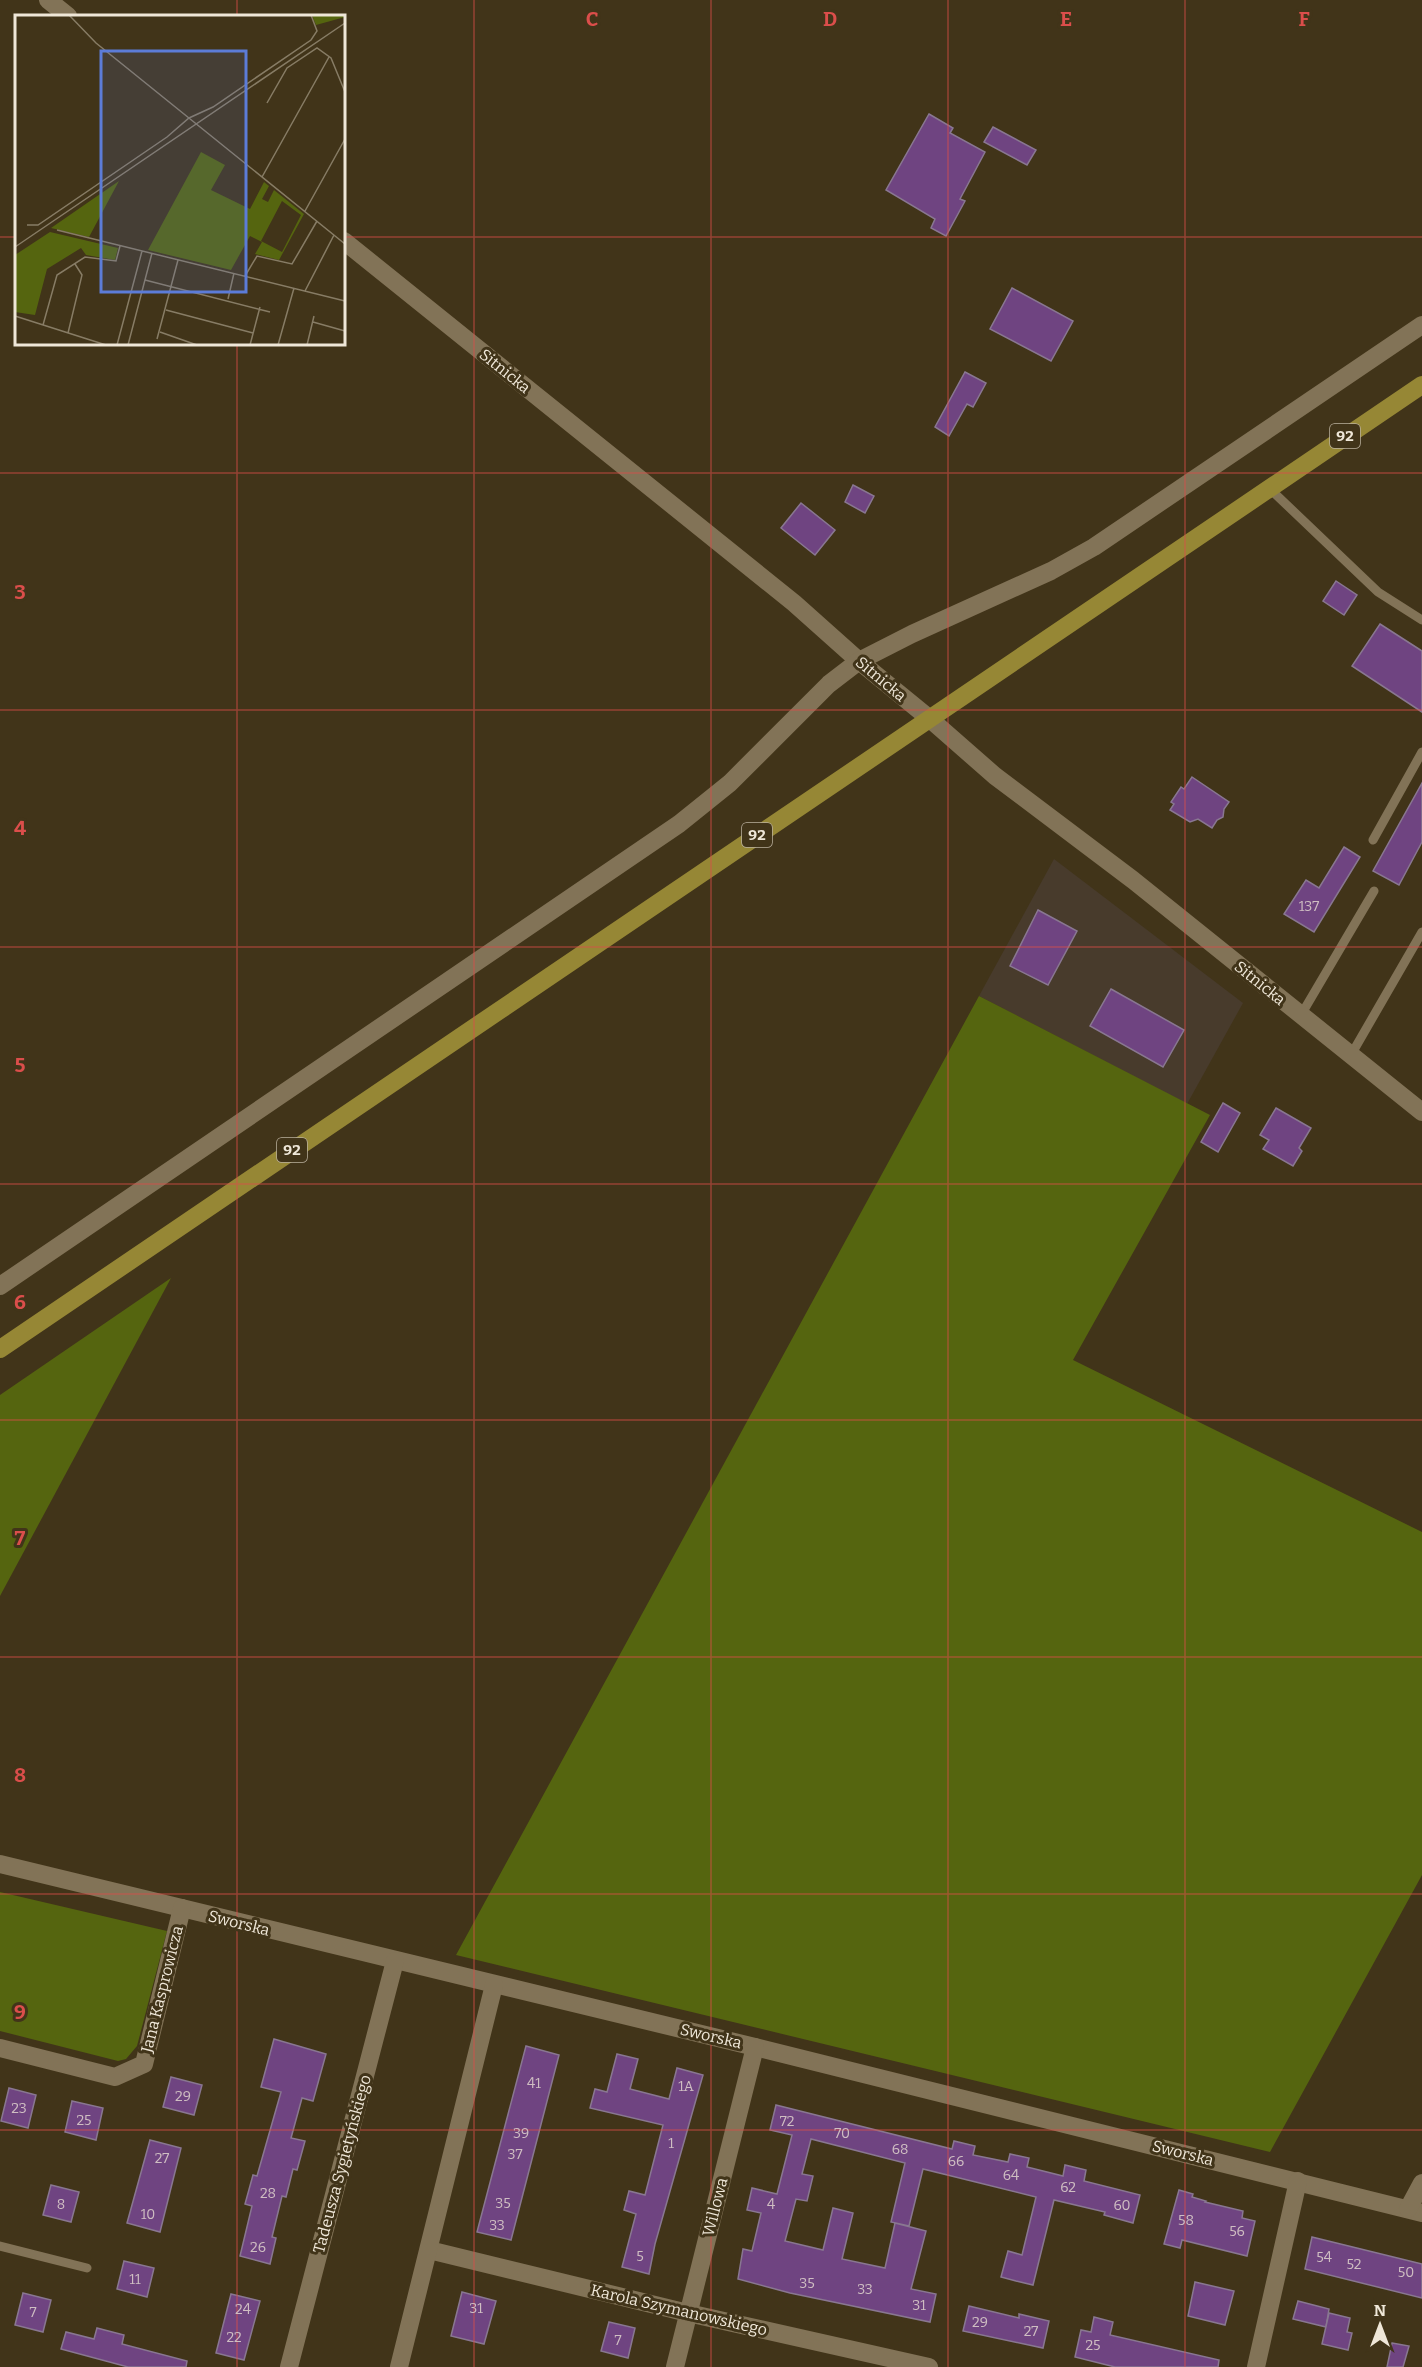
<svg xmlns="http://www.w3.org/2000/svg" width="1422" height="2367" font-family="Bitter,serif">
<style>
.commercial{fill:#483b2c}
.green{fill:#55650f}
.building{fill:#6f4481;stroke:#897791;stroke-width:1.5}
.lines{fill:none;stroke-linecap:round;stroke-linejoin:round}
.lane{stroke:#827357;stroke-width:9}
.street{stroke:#827357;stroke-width:18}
.secondary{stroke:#827357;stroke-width:18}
.primary{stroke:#968735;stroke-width:18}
.grid{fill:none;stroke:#db4e4b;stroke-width:1.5;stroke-opacity:0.55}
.labels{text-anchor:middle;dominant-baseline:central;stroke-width:6;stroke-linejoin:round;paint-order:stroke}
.number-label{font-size:14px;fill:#cfbec2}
.shield{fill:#413419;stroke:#bbb19f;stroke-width:1.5}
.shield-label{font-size:15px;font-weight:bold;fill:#efe7d8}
.street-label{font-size:16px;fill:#efe7d8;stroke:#413419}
.inset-road{fill:none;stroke:#877c65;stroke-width:1.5}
.view{fill:#5c7cd8;fill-opacity:0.15;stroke:#5c7cd8;stroke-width:3}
.inset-edge{fill:none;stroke:#efe7d8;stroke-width:3}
.grid-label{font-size:20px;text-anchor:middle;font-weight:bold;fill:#db4e4b;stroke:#413419;stroke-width:6;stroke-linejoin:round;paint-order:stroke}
</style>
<rect width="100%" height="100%" fill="#413419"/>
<path class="commercial" d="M1054,859L1243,1003L1187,1104L979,996Z"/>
<g class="green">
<path d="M979,996L1210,1115L1073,1360L1422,1532V1875L1270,2152L456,1955Z"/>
<path d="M171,1278L0,1596V1395Z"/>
<path d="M0,1892L167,1931L137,2046L126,2059L118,2061L0,2031Z"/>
</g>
<g class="building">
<path d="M929,114L953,128L950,133L985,152L960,199L965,201L946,236L931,228L935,219L886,190Z"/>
<path d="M993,127L1036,150L1027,165L984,142Z"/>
<path d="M1012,288L1073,321L1051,361L990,329Z"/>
<path d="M965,372L986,383L973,407L967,404L949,436L935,427Z"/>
<path d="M853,485L874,496L865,513L845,502Z"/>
<path d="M801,503L835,530L815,555L781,528Z"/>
<path d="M1336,581L1357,595L1344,615L1323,601Z"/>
<path d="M1380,624L1422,651V712L1352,666Z"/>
<path d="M1192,777L1229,802L1224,809L1223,817L1217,820L1212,828L1198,819L1190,822L1170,810L1174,804L1171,802L1181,787L1184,789Z"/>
<path d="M1422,783V842L1399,885L1373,871Z"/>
<path d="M1344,847L1360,857L1314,932L1284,914L1306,880L1319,888Z"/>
<path d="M1038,910L1077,931L1048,985L1010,966Z"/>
<path d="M1111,989L1184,1030L1163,1067L1090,1026Z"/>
<path d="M1223,1103L1240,1113L1218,1152L1201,1142Z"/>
<path d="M1276,1108L1311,1128L1299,1148L1302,1151L1293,1166L1263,1149L1269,1140L1260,1135Z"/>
<path d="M274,2039L326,2054L313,2101L302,2098L291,2138L305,2141L297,2170L293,2169L286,2197L282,2196L272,2237L276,2238L270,2264L240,2256L252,2206L245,2204L253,2175L257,2176L281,2092L261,2087Z"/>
<path d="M526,2046L559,2055L511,2240L477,2232Z"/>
<path d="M617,2054L638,2059L630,2089L669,2099L677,2068L703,2075L655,2244L649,2274L622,2267L636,2214L624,2210L629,2191L645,2195L663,2125L590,2108L595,2089L607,2092Z"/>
<path d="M171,2077L202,2085L194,2115L163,2107Z"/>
<path d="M9,2088L36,2095L28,2128L1,2121Z"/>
<path d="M72,2101L103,2108L96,2140L65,2132Z"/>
<path d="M776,2105L952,2149L954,2141L975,2146L973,2155L1008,2162L1010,2154L1029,2158L1027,2167L1063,2176L1065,2165L1086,2170L1084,2181L1140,2195L1133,2223L1104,2215L1105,2212L1054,2200L1033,2285L1016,2281L1001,2277L1008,2251L1022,2255L1036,2197L923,2169L909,2226L891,2222L905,2163L811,2139L802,2174L813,2176L807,2201L796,2199L785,2241L823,2250L833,2208L853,2213L842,2259L885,2268L895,2223L926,2231L911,2289L936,2294L930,2322L790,2293L738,2279L743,2249L752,2251L761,2213L747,2210L752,2188L777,2194L792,2135L770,2130Z"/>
<path d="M150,2140L181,2148L160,2232L127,2223Z"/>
<path d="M51,2185L79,2192L71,2222L43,2215Z"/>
<path d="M1179,2190L1193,2194L1192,2197L1206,2201L1205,2202L1243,2211L1242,2218L1255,2221L1247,2256L1182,2240L1180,2248L1164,2244Z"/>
<path d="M1312,2237L1422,2264V2298L1305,2269Z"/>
<path d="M124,2261L154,2268L147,2297L117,2289Z"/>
<path d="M1195,2282L1234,2291L1225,2325L1188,2316Z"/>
<path d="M462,2292L496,2301L484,2344L451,2336Z"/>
<path d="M23,2293L51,2300L43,2332L15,2325Z"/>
<path d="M231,2294L260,2301L244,2360L216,2353Z"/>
<path d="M1298,2301L1329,2309L1326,2327L1293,2319Z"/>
<path d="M969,2306L1019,2318V2314L1049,2321L1043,2348L963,2331Z"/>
<path d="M1329,2313L1350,2318L1347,2332L1352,2333L1348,2350L1322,2344Z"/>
<path d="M1094,2317L1113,2322L1110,2335L1219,2360L1218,2367H1115L1075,2357L1081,2330L1091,2332Z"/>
<path d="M609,2322L635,2328L628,2358L601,2351Z"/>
<path d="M97,2328L124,2335L122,2344L187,2361L186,2367H128L61,2349L66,2332L94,2339Z"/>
<path d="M1392,2343L1409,2346L1403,2367H1387Z"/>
</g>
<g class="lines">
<g class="lane">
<path d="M1269,488L1378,592L1422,620"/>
<path d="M1373,840L1422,752"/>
<path d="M1301,1015L1374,891"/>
<path d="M1351,1055L1422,932"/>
<path d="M0,2246L87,2268"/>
</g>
<g class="street">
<path d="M48,0L68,16"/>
<path d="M344,241L794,603L859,661L930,719"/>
<path d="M0,1286L679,824L730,783L829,684L859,661L912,634L1051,571L1094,547L1422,325"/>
<path d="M0,1864L755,2047L1422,2213"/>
<path d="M0,2048L115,2077L144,2064L182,1908"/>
<path d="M1408,2209L1422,2183"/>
<path d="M429,2250L688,2313L929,2367"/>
<path d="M289,2367L395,1961"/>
<path d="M399,2367L494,1985"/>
<path d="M675,2367L755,2047"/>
<path d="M1256,2367L1298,2181"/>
</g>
<path class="secondary" d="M930,719L995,776L1133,880L1422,1112"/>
<path class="primary" d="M0,1349L1422,385"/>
</g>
<path class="grid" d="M237,0V16M474,0V2367M711,0V2367M948,0V2367M1185,0V2367M0,237H16M344,237H1422M237,344V2367M0,473H1422M0,710H1422M0,947H1422M0,1184H1422M0,1420H1422M0,1657H1422M0,1894H1422M0,2130H1422"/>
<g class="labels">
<g class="number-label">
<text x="1309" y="906">137</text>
<text x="534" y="2083">41</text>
<text x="686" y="2086">1A</text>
<text x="183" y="2096">29</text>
<text x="19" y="2108">23</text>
<text x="84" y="2120">25</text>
<text x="787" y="2121">72</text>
<text x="521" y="2133">39</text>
<text x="842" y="2133">70</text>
<text x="671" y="2143">1</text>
<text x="900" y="2149">68</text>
<text x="515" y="2154">37</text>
<text x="162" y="2158">27</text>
<text x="956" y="2161">66</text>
<text x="1011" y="2175">64</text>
<text x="1068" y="2187">62</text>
<text x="268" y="2193">28</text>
<text x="503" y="2203">35</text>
<text x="61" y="2204">8</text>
<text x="771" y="2204">4</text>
<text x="1122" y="2205">60</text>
<text x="148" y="2214">10</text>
<text x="1186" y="2220">58</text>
<text x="497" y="2225">33</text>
<text x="1237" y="2231">56</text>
<text x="258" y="2247">26</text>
<text x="640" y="2256">5</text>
<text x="1324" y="2257">54</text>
<text x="1354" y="2264">52</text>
<text x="1406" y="2272">50</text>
<text x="135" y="2279">11</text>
<text x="807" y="2283">35</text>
<text x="865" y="2289">33</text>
<text x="919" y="2305">31</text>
<text x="476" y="2308">31</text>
<text x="243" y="2309">24</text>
<text x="33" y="2312">7</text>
<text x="980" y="2322">29</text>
<text x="1031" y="2331">27</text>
<text x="234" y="2337">22</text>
<text x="618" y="2340">7</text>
<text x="1093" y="2345">25</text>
</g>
<g class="shield">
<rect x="1330" y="424" width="30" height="24" rx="4.5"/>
<rect x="742" y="823" width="30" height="24" rx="4.5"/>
<rect x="277" y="1138" width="30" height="24" rx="4.5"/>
</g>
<g class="shield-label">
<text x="1345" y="436">92</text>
<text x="757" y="835">92</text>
<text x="292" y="1150">92</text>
</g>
<g class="street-label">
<text transform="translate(505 371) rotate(39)">Sitnicka</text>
<text transform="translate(881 679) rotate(40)">Sitnicka</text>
<text transform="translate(1260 983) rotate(39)">Sitnicka</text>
<text transform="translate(239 1923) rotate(14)">Sworska</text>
<text transform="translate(162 1989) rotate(-76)">Jana Kasprowicza</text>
<text transform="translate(711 2036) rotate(13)">Sworska</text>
<text transform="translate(1183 2153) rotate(14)">Sworska</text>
<text transform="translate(342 2164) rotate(-75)">Tadeusza Sygietyńskiego</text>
<text transform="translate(715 2207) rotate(-76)">Willowa</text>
<text transform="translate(679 2310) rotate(13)">Karola Szymanowskiego</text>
</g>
</g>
<g transform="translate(15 15)">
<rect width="330" height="330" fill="#413419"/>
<path d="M297,0H330V2L301,10ZM186,137L210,150L196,175L235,194L249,167L254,171L247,184L253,187L259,175L289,199L264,245L240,239L247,227L235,221L216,255L133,235ZM267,186L286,200L267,237L246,226ZM104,166L74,222L36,213ZM35,217L103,233L100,245L71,240L66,233L32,254L20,300L0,297V240Z" fill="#55650f" fill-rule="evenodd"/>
<path class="inset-road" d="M54,0L81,28L330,229M252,88L272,53L302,33L316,43L330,77M247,162L314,42M290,196L330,124M12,210H23L152,122L174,103L198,92L296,25L302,16L296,0M42,215L330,286M0,232L330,8M230,261L242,241L277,249L302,206M130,265L255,297M290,276L319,220M213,284L219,258M151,295L238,318M0,301L91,330M298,307L330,316M28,310L42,260L70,242L101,246L105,231M145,317L182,330M53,318L67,260L60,249M142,324L163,245M102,330L127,236M113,330L137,238M235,330L245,292M263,330L279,273M292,330L299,301"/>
<path class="view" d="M86,36H231V277H86Z"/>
<rect width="330" height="330" class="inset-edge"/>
</g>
<g class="grid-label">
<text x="592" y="26">C</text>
<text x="830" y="26">D</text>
<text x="1066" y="26">E</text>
<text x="1304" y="26">F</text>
<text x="20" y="599">3</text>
<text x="20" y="835">4</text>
<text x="20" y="1072">5</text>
<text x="20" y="1309">6</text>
<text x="20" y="1545">7</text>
<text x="20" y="1782">8</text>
<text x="20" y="2019">9</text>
</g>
<g transform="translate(1380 2325)" stroke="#413419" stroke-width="4.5" paint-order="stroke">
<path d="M0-4.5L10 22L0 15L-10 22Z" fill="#efe7d8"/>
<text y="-9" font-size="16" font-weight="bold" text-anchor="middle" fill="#efe7d8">N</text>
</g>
</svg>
